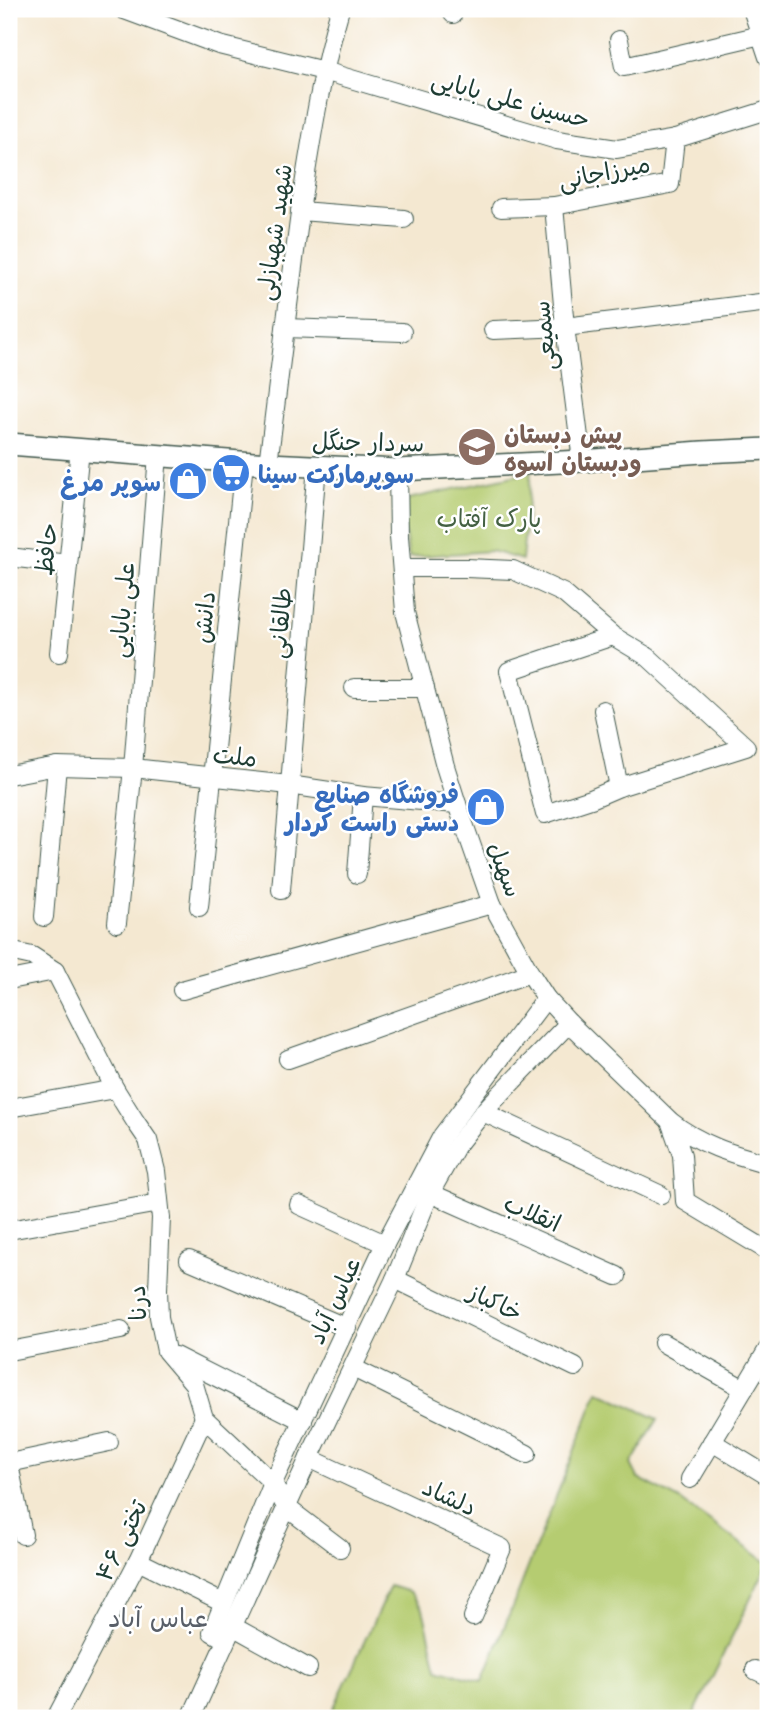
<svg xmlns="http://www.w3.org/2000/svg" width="777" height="1727" font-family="Mali,'Playpen Sans Arabic',sans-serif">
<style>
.green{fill:#b5cc71;stroke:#6a8452;stroke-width:2}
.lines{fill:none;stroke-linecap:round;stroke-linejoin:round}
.minor-casing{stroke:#3f574c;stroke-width:20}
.major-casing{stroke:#3f574c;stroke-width:24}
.minor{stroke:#fff;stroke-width:18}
.major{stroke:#fff;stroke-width:21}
.labels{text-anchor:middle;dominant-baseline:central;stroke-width:5;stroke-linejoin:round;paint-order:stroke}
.street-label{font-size:24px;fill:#1f3d34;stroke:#fff}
.education-label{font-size:24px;font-weight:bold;fill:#785e54;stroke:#fff;text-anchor:start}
.shop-label{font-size:24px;font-weight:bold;fill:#366cbe;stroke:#fff;text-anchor:end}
.park-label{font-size:24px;fill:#446143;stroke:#fff}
.neighbourhood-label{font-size:26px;fill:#595f68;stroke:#fff}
</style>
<rect width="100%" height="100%" fill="#fff"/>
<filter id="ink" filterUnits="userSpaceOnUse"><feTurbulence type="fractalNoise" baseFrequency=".0143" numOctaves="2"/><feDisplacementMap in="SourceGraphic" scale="14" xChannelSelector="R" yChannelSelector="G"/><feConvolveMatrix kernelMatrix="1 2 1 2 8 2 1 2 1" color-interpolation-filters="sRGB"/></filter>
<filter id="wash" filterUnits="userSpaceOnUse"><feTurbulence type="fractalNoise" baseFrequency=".00686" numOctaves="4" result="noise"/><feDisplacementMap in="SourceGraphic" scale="28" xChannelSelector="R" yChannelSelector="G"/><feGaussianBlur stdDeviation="1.57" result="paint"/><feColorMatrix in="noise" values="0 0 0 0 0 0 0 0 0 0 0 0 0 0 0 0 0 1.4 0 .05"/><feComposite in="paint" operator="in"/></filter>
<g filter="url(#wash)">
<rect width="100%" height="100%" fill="#f4e8d1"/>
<g class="green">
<path d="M531,472L522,560L491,551L409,557L399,501Z"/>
<path d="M598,1391L658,1419L631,1464L638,1478L680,1500L768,1563L692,1718H329L390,1586L410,1592L423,1609L437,1668L483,1681Z"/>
</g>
</g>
<g filter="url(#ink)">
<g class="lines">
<defs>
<g id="minor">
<path d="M122,9L219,45L324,71L557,140L617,149L675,139L768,110"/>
<path d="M752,9L768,57"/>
<path d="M453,14L454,9"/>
<path d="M619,40L624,67L761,35"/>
<path d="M554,206L565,327L582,461"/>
<path d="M501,208L554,206L670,184L675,139"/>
<path d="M300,211L404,219"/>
<path d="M285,328L402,332"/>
<path d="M493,330L565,327L768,302"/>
<path d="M268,464C279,375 290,287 302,198C312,134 322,71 340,9"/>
<path d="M398,470L399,536L405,612L445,766L457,804L492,904L530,973L546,998L569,1023L670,1121C700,1145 732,1154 768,1164"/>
<path d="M9,557L68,564"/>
<path d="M402,568H466L513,570L563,593L613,636L648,657L746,747L619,787L591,799L545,814L509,671L613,636"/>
<path d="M59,653L80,449"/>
<path d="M354,688H425"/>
<path d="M603,710L619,787"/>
<path d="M9,775L57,766L133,768L289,785L363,796L457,804"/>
<path d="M357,874L363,796"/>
<path d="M281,890L317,466"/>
<path d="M199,907L244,462"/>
<path d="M44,917L57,766"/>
<path d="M117,923L133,768L158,455"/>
<path d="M9,951L32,956L55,971L115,1089L135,1121L148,1140L156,1171L161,1218L158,1289L159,1317L166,1351L194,1384L204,1418L273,1483L286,1507L340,1548"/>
<path d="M9,980L55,971"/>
<path d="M182,990L492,904"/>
<path d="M288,1059L530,973"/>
<path d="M9,1108L115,1089"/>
<path d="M483,1112L661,1195"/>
<path d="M670,1121L682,1155L685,1201L768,1251"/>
<path d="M430,1193L617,1276"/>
<path d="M299,1205L385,1244"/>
<path d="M9,1230L159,1203"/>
<path d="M189,1260L347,1328"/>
<path d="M395,1279L575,1367"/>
<path d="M663,1343L744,1389"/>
<path d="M9,1351L121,1330"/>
<path d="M175,1356L303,1421"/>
<path d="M353,1368L527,1454"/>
<path d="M712,1442L768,1476"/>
<path d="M309,1458L502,1548L473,1617"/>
<path d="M9,1463L109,1442"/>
<path d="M9,1464L23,1535"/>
<path d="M690,1479L768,1349"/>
<path d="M138,1561L223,1603"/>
<path d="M234,1627L308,1668"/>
<path d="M226,1640L212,1632L273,1483L385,1244L442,1136L546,998"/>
<path d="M755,1670L768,1676"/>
<path d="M56,1718L138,1561L204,1418"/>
<path d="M191,1718L309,1458L395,1279L430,1193L457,1145L483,1112L569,1023"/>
</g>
<path id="major" d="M9,444L268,464L398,470L582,461L702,452L768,449"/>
</defs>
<use href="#minor" class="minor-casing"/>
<use href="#major" class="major-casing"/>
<use href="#minor" class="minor"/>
<use href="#major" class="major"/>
</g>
</g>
<defs>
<symbol id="school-disc" viewBox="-11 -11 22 22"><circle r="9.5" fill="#8d6e63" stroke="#fff"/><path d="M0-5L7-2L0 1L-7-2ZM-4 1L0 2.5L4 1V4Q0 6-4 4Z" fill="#fff"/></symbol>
<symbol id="supermarket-disc" viewBox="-11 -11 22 22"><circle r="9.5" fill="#3f7fe0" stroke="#fff"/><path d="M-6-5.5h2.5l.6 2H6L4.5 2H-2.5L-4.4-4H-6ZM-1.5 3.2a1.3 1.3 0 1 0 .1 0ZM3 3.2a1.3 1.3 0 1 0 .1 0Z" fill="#fff"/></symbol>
<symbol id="shop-disc" viewBox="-11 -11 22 22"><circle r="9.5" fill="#3f7fe0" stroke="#fff"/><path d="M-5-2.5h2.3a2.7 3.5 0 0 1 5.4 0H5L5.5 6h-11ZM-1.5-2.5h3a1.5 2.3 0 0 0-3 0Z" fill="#fff"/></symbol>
</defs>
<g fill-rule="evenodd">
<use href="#school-disc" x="455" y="425" width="44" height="44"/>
<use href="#supermarket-disc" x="209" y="451" width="44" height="44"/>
<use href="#shop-disc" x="166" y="459" width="44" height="44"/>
<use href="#shop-disc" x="464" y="785" width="44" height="44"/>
</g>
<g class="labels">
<g class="street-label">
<text transform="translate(511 98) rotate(15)">حسین علی بابایی</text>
<text transform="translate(604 171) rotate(-11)">میرزاجانی</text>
<text transform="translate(273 232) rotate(-82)">شهید شهبازلی</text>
<text transform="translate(543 336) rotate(-96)">سمیعی</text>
<text transform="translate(368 441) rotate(1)">سردار جنگل</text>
<text transform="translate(45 549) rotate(-84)">حافظ</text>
<text transform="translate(121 610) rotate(-85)">علی بابایی</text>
<text transform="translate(203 617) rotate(-84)">دانش</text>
<text transform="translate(279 623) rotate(-85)">طالقانی</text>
<text transform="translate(235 755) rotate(6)">ملت</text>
<text transform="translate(506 869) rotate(69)">سهیل</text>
<text transform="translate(533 1212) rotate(24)">انقلاب</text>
<text transform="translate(333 1300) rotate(-65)">عباس آباد</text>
<text transform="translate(496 1301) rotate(26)">خاکباز</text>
<text transform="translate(136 1303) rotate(-93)">درنا</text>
<text transform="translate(450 1496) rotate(25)">دلشاد</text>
<text transform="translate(120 1540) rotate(-64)">تختی ۴۶</text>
</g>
<g class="education-label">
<text x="504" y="433">پیش دبستان<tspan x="504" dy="28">ودبستان اسوه</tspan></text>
</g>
<g class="shop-label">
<text x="258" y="473" text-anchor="start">سوپرمارکت سینا</text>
<text x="161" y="481">سوپر مرغ</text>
<text x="459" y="793">فروشگاه صنایع<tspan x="459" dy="28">دستی راست کردار</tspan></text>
</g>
<g class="park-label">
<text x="489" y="517">پارک آفتاب</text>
</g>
<g class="neighbourhood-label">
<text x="158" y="1617">عباس آباد</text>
</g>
</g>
<rect width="777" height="1727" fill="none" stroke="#fff" stroke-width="35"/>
</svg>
